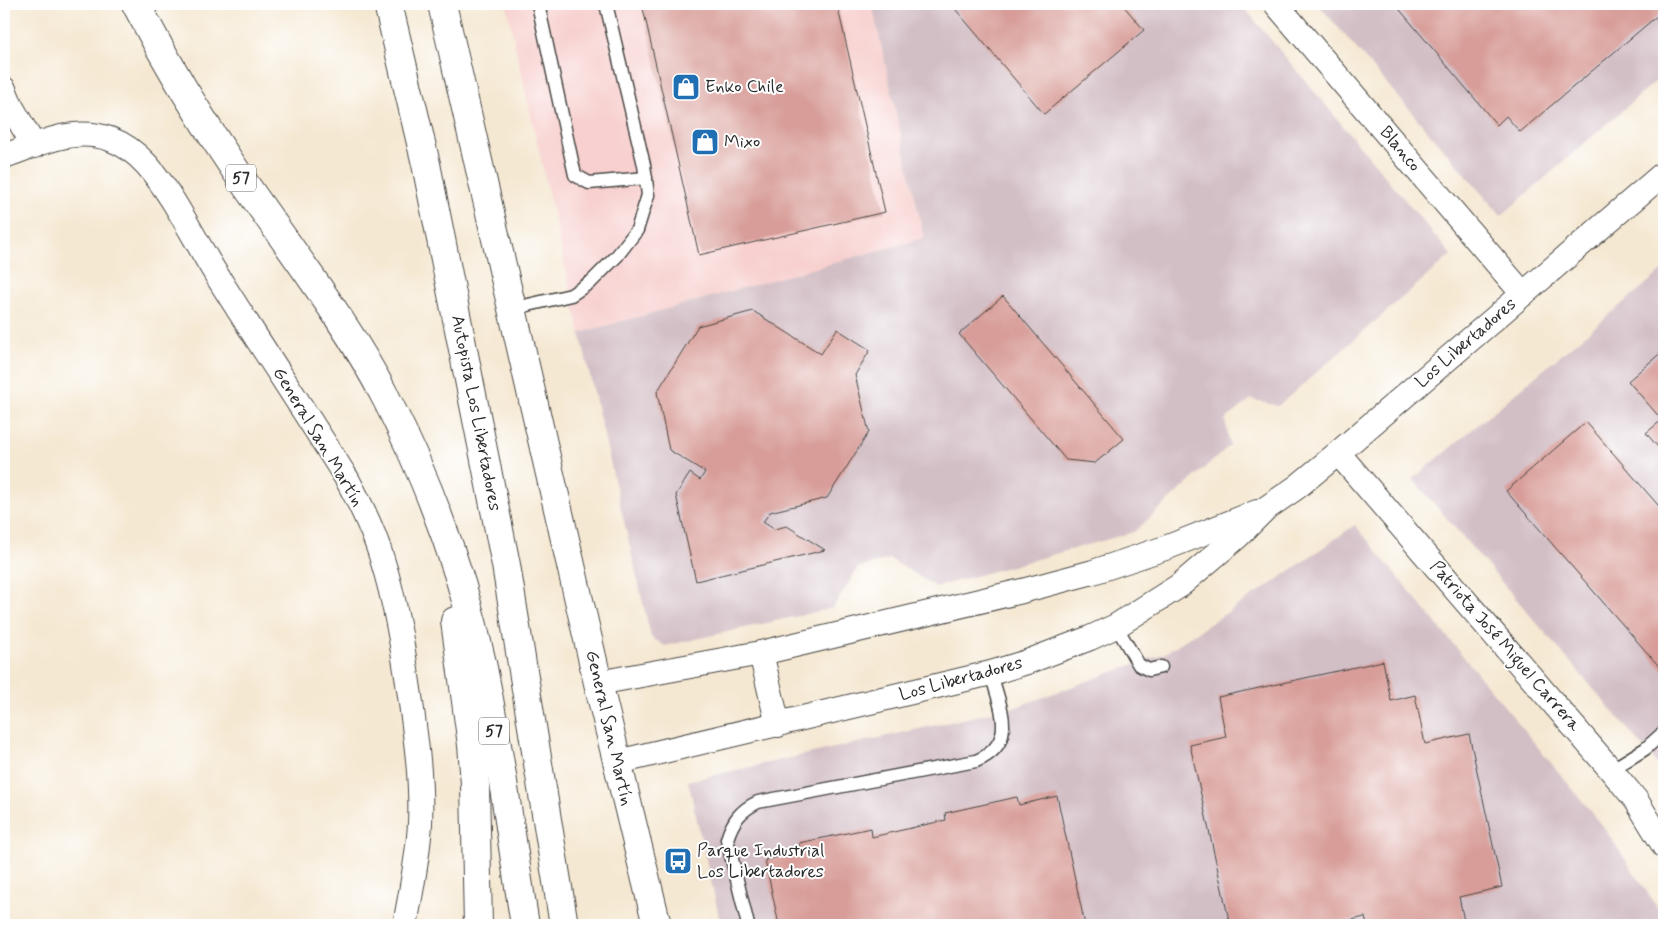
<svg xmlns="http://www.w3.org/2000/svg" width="1668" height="929" font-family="Mynerve,sans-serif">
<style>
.built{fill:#f7d0cf}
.industrial{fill:#d2bec5}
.building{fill:#d89d98}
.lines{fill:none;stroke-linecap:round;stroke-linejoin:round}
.service-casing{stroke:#494744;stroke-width:15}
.minor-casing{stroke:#494744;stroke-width:26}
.tertiary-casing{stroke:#494744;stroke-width:30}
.motorway-casing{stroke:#494744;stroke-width:30}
.service{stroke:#fff;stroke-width:12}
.minor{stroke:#fff;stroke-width:24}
.tertiary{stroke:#fff;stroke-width:28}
.motorway{stroke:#fff;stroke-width:28}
.labels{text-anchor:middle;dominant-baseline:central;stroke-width:4;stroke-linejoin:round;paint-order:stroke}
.shield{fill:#fff;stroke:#6b6b6b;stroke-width:1}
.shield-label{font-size:16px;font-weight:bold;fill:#2b2b2b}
.poi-label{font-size:18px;fill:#2b2b2b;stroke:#fff;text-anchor:start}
.street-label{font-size:18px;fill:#2b2b2b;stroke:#fff}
</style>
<rect width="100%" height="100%" fill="#fff"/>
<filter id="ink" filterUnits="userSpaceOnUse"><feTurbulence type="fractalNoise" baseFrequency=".02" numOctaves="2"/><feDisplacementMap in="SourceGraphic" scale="10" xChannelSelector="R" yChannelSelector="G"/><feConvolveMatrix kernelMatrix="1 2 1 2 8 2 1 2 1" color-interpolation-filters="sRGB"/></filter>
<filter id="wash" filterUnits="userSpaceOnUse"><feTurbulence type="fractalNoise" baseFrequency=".0096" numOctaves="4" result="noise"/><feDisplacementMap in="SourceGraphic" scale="20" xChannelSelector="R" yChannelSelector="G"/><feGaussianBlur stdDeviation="1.12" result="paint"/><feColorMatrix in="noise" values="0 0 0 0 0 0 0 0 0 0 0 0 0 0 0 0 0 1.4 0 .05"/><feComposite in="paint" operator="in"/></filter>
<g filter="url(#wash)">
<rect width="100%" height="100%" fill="#f5e8d2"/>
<path class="built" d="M506,4H872L924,238L580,333Z"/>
<g class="industrial">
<path d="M872,4H1241L1451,255L1278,406L1251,399L1225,420L1230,445L1134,532L936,587L890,559L858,568L833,608L665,646L651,637L580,333L924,238Z"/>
<path d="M1318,4H1664V74L1501,216Z"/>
<path d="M1664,269V773L1645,749L1413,479Z"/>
<path d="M1355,525L1603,826L1659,910L1661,925H721L688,781L1016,707L1165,653L1274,582Z"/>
</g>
<g id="blocks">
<g class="building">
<path d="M642,4H837L885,212L699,255Z"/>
<path d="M951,4H1122L1144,30L1044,114Z"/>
<path d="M1395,4H1664V10L1520,132L1506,116L1497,125Z"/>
<path d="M1003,296L1124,439L1095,463L1066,460L959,334Z"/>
<path d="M753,311L821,354L837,329L870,350L855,375L869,432L827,498L770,512L763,522L774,529L787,526L825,550L696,581L676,495L690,473L700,480L705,472L669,450L657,392L698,326Z"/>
<path d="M1664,350V454L1646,433L1662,420L1628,381Z"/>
<path d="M1586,422L1664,512V672L1506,491Z"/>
<path d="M1383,661L1391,701L1415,695L1425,744L1469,734L1502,887L1459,897L1464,921L1444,925H1367L1365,917L1329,925H1230L1190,745L1226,737L1218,697Z"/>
<path d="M1057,796L1085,925H779L765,860L801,852L799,843L871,828L872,837L946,820L945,813L1017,797L1019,805Z"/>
</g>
</g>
</g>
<g filter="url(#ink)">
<use href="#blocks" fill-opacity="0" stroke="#494744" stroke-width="1"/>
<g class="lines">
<defs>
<g id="service">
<path d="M538,4L575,175L589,183L646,178"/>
<path d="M511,309L571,295L592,281L617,256L637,230L648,195L644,165L606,4"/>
<path d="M1116,626L1139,665L1149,670L1161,667"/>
<path d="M1611,770L1645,749L1664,732"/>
<path d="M748,925L727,839C733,820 741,810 758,802L976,761C1019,743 1000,708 991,673"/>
</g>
<g id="minor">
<path d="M1276,4L1523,294"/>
<path d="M4,89L11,106L34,146"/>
<path d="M4,156C39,144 73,126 110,139C124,144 137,154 147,165C174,196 194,239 216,274C259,343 304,410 347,479C361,505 374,531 382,559C396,603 403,650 410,696C416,739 422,781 420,824C418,858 411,892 405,925"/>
<path d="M1338,453L1611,770L1636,800L1664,846"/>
<path d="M761,653L778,725"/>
<path d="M598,683L761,653L1022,591L1093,572L1168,547L1257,512"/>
<path d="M618,762L991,673L1027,662L1090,638L1116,626L1179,586L1238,536L1265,509L1297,487L1338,453L1664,173"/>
</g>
<path id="tertiary" d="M442,4L598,683L657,925"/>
<g id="motorway">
<path d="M136,4C166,62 201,120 238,174C289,248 346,320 387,400C429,483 462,572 482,663C500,750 511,838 525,925"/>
<path d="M388,4L426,164L506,565L564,925"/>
<path d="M455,621L472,745L475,784L478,925"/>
</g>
</defs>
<use href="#service" class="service-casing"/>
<use href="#minor" class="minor-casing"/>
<use href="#tertiary" class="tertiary-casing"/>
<use href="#motorway" class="motorway-casing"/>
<use href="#service" class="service"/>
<use href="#minor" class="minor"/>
<use href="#tertiary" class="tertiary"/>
<use href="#motorway" class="motorway"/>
</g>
</g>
<defs>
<symbol id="shop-square" viewBox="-11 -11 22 22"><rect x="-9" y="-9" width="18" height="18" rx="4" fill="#1f6fb2" stroke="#fff"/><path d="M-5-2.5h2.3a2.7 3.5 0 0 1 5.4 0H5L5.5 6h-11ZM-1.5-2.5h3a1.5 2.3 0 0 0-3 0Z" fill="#fff"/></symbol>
<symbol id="bus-square" viewBox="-11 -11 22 22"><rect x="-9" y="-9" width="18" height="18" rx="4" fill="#1f6fb2" stroke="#fff"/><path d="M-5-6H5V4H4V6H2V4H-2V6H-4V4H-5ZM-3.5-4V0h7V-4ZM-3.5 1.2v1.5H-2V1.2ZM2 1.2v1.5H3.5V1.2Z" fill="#fff"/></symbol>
</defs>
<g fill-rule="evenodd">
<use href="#shop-square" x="670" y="71" width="32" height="32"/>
<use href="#shop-square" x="689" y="126" width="32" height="32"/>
<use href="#bus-square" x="662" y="845" width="32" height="32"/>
</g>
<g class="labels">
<g class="shield">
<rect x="226" y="164.5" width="30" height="27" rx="4"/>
<rect x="479" y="717.5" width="30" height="27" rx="4"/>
</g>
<g class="shield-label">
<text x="241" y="178">57</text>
<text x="494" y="731">57</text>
</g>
<g class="poi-label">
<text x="705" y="87">Enko Chile</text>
<text x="724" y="142">Mixo</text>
<text x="697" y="851">Parque Industrial<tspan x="697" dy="21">Los Libertadores</tspan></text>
</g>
<g class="street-label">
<text transform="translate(1400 149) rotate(50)">Blanco</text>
<text transform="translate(1466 343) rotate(-41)">Los Libertadores</text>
<text transform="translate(476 413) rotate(79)">Autopista Los Libertadores</text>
<text transform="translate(318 437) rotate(59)">General San Martín</text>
<text transform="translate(1505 646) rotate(49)">Patriota José Miguel Carrera</text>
<text transform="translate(961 679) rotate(-15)">Los Libertadores</text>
<text transform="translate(609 728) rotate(77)">General San Martín</text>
</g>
</g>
<rect width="1668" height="929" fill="none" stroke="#fff" stroke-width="20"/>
</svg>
